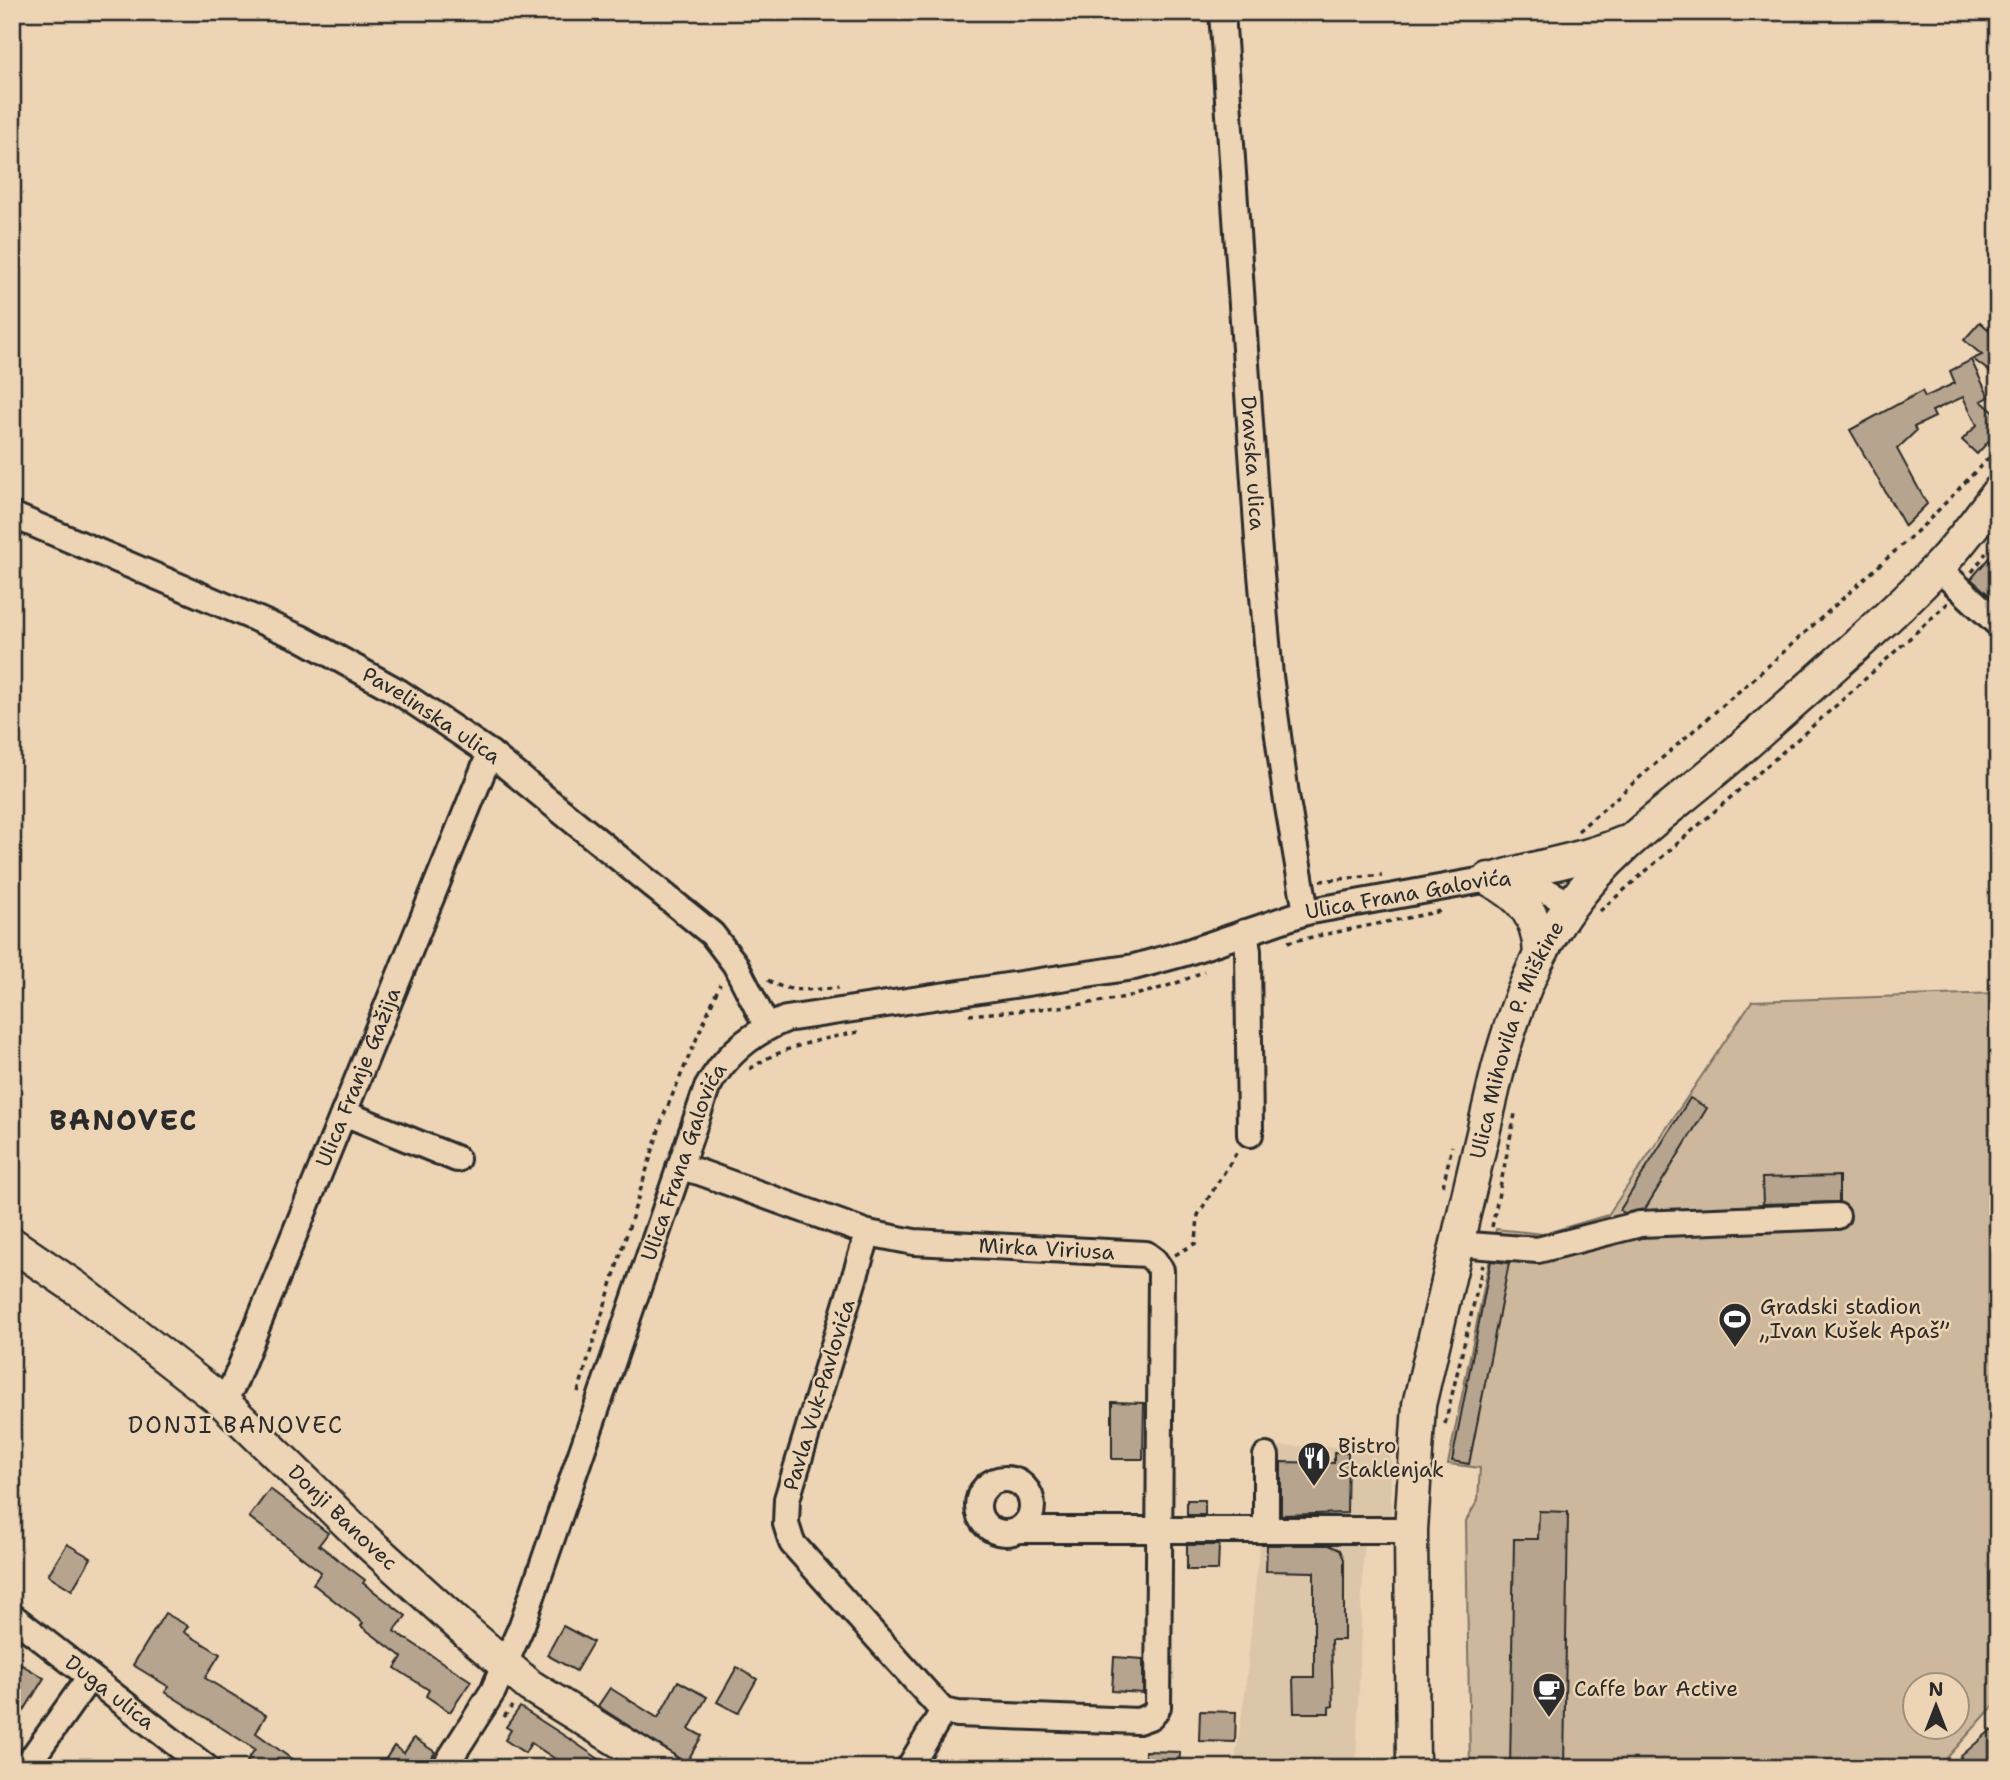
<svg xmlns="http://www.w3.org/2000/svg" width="2010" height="1780" font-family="'Shantell Sans',sans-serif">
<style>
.built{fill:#dcc6a9}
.green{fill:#cdb89e;stroke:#7c7264;stroke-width:2;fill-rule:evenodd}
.building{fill:#b6a48e;stroke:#2b2b2b;stroke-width:2}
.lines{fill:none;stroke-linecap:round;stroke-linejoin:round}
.minor-casing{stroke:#2b2b2b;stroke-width:30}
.major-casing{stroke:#2b2b2b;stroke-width:37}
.path{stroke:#2b2b2b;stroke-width:3.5;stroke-dasharray:5 5;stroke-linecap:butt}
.minor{stroke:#ecd4b4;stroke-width:24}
.major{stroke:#ecd4b4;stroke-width:32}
.labels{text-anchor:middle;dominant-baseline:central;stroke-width:5;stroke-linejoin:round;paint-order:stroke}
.street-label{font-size:21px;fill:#2b2b2b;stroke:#ecd4b4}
.poi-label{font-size:21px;fill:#2b2b2b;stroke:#ecd4b4;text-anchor:start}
.neighbourhood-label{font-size:23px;letter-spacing:2px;fill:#2b2b2b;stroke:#ecd4b4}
.district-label{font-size:28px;font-weight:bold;letter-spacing:2px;fill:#2b2b2b;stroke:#ecd4b4}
</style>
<rect width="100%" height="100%" fill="#ecd4b4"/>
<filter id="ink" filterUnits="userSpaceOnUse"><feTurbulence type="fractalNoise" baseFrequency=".0143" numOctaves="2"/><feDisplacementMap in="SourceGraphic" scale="14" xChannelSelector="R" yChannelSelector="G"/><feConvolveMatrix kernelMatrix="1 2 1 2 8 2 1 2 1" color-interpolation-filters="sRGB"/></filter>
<g filter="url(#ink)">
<g class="built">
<path d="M1263,1446L1391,1447V1524L1263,1523Z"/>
<path d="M1260,1537L1364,1540L1356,1768H1234L1245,1693Z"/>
</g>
<path class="green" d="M1998,993V1701L1938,1768H1470L1466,1521L1478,1500L1480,1468L1448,1464L1496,1229L1543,1234L1608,1215L1752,1001ZM1916,1686H1958V1728H1916Z"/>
<g class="building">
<path d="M1998,316V378L1973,359L1982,355L1964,340L1980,322L1988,329Z"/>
<path d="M1971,360L1989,397L1981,401L1998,416V431L1977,454L1962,440L1977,425L1963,397L1932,411L1935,417L1914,427L1916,431L1897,449L1927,504L1905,526L1850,430L1922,391L1925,397L1955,383L1950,371Z"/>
<path d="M1998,547V603L1971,579Z"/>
<path d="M1690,1098L1707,1108L1645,1209L1624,1213L1620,1210Z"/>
<path d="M1839,1176V1202L1763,1204L1762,1178Z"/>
<path d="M1491,1261L1509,1263L1469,1464L1452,1461Z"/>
<path d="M1112,1402L1144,1403L1143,1459H1112Z"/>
<path d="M1334,1452L1348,1453L1347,1513L1281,1515V1462L1334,1463Z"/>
<path d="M270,1489L328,1533L319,1545L365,1580L363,1583L406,1616L394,1631L471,1681L450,1712L426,1696L429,1690L395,1668L402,1657L361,1626L363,1623L313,1584L321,1572L249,1517Z"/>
<rect x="1187" y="1500" width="18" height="15"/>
<path d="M1539,1511L1568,1512L1564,1768H1510L1514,1539H1538Z"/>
<path d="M67,1544L91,1558L72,1590L48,1575Z"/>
<path d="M1187,1545H1219L1218,1570H1187Z"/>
<path d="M1267,1545H1329L1340,1550L1344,1559V1640H1331L1333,1706L1329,1707V1713H1294L1293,1677H1314V1572L1266,1571Z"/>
<path d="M165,1613L188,1626L184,1632L220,1654L205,1678L266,1715L256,1733L304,1768H256L247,1761L255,1749L165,1692L169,1687L133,1665Z"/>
<path d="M563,1626L593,1642L576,1671L547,1655Z"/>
<path d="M1114,1657L1143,1659V1693L1112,1691Z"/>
<path d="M12,1659L44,1678L12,1730Z"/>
<path d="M737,1667L757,1679L738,1713L717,1702Z"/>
<path d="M678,1681L707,1697L689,1729L702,1736L686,1763L598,1706L610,1688L658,1718Z"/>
<path d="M520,1707L574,1742L612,1768H569L531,1743L525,1753L505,1740L511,1730L506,1727Z"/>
<path d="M1200,1711L1236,1712L1235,1742L1199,1741Z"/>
<path d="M1991,1730L1998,1737V1768H1969L1960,1757Z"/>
<path d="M414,1738L435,1752L426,1768H380L394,1746L404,1753Z"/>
<path d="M1145,1751L1180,1752L1179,1768H1145Z"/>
</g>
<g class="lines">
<defs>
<g id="minor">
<path id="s1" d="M1222,12L1258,540L1270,676L1286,795L1306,912"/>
<path id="s2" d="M12,515L301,638L399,692L490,753L712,934L735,964L767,1027"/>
<path d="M1938,568L1998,624"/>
<path d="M1245,932L1248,951L1250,1134"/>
<path d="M344,1113L457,1159"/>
<path id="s3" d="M679,1167L699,1172L868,1233L914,1242L1146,1254L1154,1260L1161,1270L1158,1707L1152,1716L1138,1721L958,1714L943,1711"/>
<path d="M868,1233L787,1499L786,1524L792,1543L943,1711"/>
<path d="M1456,1244L1538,1250L1640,1224L1837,1216"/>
<path id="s4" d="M223,1402L234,1383L490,753"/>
<path d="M1266,1456V1529"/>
<circle cx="1005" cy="1506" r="27"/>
<path d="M1018,1530H1411"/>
<path id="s5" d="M12,1616L207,1768"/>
<path d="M25,1768L89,1678"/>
<path id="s6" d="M444,1768L493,1691L522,1625L707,1088C725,1055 751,1033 786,1019L1134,967L1185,953L1306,912L1489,879C1521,876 1545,889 1571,905"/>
<path d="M909,1768L943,1711"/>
</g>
<g id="major">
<path d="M1499,878C1540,865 1583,860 1623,843"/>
<path d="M1489,879C1523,897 1538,915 1540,954"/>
<path id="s7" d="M12,1244L75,1287L223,1402L364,1539L468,1633L530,1686L663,1768"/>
<path id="s8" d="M1413,1768L1411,1530L1419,1405L1498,1069C1514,1010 1534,955 1571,905C1613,848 1665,813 1718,768C1749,742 1779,714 1810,687C1853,648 1898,610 1938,567C1960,544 1979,518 1998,492"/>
</g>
</defs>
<use href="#minor" class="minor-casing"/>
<use href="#major" class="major-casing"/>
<g class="path">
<path d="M1972,572L1986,553"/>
<path d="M1578,831L1767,667L1925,524L1998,448"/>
<path d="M1320,881L1382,875"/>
<path d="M1600,911L1839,703L1948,603"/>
<path d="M1288,942L1441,911"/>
<path d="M768,980C787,994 816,989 838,988"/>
<path d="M969,1015C1044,1008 1137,1005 1204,971"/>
<path d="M750,1069C780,1047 822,1039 858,1032"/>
<path d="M1443,1186L1452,1146"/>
<path d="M1492,1227L1515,1114"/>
<path d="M1175,1255L1196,1243L1198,1215L1238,1150"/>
<path d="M578,1392L663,1117L720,984"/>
<path d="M1445,1424L1483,1265"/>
<path d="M504,1717L512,1706"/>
</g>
<use href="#minor" class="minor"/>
<use href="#major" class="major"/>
</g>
</g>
<defs>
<symbol id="stadium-pin" viewBox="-11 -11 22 30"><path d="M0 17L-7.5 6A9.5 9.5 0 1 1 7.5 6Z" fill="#2b2b2b" stroke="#ecd4b4"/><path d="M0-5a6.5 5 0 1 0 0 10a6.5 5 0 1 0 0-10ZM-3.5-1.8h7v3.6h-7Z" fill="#fff"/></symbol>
<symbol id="restaurant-pin" viewBox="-11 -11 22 30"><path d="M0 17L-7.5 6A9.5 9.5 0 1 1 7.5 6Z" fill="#2b2b2b" stroke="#ecd4b4"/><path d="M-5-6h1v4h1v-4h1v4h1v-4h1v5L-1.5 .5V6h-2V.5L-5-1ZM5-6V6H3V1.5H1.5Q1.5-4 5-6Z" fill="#fff"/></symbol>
<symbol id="cafe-pin" viewBox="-11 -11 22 30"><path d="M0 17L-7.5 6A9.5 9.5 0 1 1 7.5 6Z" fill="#2b2b2b" stroke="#ecd4b4"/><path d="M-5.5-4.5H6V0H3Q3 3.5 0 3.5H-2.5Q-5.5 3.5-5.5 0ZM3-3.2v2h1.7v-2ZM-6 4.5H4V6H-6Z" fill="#fff"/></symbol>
</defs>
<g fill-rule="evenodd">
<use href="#stadium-pin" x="1716" y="1300" width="38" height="52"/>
<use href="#restaurant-pin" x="1295" y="1439" width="38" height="52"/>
<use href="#cafe-pin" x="1530" y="1670" width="38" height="52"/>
</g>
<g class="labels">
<g class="street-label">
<text stroke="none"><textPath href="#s1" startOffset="452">Dravska ulica</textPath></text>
<text stroke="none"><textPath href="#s2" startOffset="466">Pavelinska ulica</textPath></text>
<text stroke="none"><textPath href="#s6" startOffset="1475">Ulica Frana Galovića</textPath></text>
<text stroke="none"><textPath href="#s8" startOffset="742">Ulica Mihovila P. Miškine</textPath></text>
<text stroke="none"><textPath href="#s4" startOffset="352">Ulica Franje Gažija</textPath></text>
<text stroke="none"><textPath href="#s6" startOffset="654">Ulica Frana Galovića</textPath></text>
<text stroke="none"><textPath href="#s3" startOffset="380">Mirka Viriusa</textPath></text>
<text transform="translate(819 1395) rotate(-73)">Pavla Vuk-Pavlovića</text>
<text stroke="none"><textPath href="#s7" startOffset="430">Donji Banovec</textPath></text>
<text stroke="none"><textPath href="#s5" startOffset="124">Duga ulica</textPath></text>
</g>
<g class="poi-label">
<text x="1760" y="1307">Gradski stadion<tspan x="1760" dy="24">„Ivan Kušek Apaš”</tspan></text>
<text x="1338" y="1446">Bistro<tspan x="1338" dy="24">Staklenjak</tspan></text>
<text x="1574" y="1689">Caffe bar Active</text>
</g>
<g class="neighbourhood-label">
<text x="236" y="1425">DONJI BANOVEC</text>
</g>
<g class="district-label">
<text x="124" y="1120">BANOVEC</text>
</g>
</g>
<rect width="2010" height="1780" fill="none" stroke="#ecd4b4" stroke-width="42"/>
<rect x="21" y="21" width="1968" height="1738" fill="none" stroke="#2b2b2b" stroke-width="2.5" filter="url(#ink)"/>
<g transform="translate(1936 1706)"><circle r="33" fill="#ecd4b4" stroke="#9f907d" stroke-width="2"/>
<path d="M0-5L12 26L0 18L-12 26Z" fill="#2b2b2b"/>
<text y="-10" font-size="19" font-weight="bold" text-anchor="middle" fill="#2b2b2b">N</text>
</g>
</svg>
